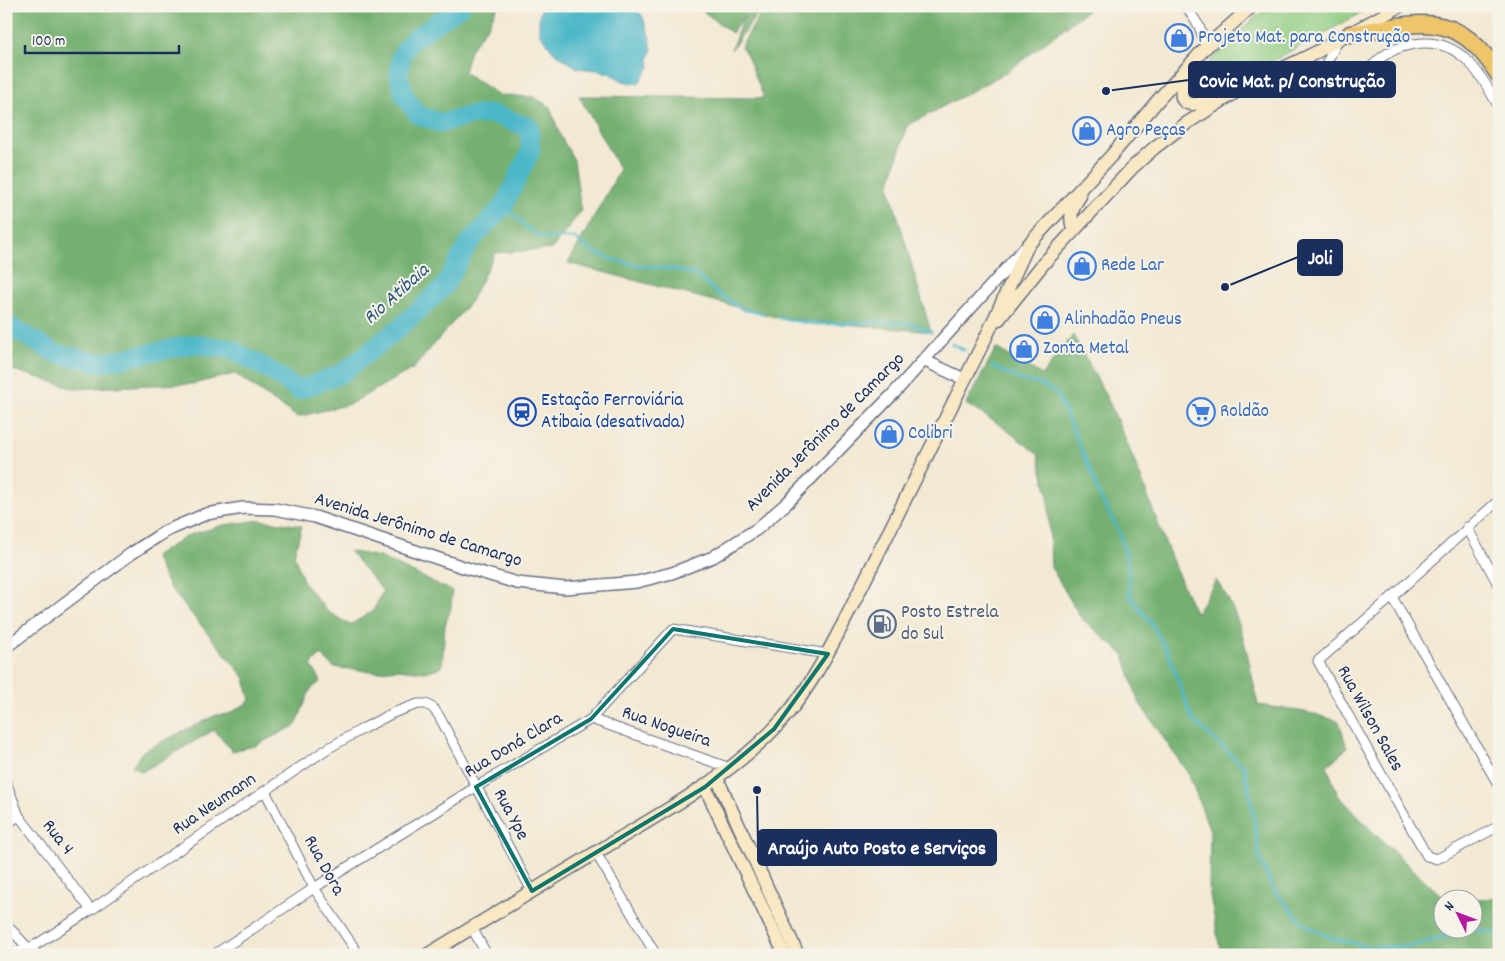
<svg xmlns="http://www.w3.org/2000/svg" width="1505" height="961" font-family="Dekko,sans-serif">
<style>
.green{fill:#90cd83;stroke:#567e70}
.forest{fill:#74b071;stroke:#487068}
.water{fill:#4cb7c9;stroke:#347394}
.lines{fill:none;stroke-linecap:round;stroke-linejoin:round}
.stream{stroke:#4cb7c9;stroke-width:3}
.river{stroke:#4cb7c9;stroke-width:19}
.minor-casing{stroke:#677087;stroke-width:11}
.tertiary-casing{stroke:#677087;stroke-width:14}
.secondary-casing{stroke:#677087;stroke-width:15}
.motorway-casing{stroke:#677087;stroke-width:19}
.minor{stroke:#fff;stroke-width:9}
.tertiary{stroke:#fff;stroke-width:11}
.secondary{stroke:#f8e8c3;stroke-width:12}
.motorway{stroke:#eec569;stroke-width:16}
.marked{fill:none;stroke:#0f766e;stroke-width:4;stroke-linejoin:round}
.labels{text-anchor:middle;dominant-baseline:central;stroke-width:4;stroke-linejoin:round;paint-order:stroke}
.shop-label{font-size:19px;fill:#366cbe;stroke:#f7f3e8;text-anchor:start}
.transit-label{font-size:19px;fill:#164399;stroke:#f7f3e8;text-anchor:start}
.street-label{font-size:19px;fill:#1b2f5e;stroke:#f7f3e8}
.service-label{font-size:19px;fill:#4e5e75;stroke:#f7f3e8;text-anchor:start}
.water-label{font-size:20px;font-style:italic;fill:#2a587e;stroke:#f7f3e8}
.leader{fill:none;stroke:#1b2f5e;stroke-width:2}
.callout-dot{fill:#1b2f5e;stroke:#f7f3e8;stroke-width:2}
.callout{fill:#1b2f5e;stroke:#1b2f5e;stroke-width:2}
.callout-label{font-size:20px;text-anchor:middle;font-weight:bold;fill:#fff}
</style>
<rect width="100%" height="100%" fill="#f7f3e8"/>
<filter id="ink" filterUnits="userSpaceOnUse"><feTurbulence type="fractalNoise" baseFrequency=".02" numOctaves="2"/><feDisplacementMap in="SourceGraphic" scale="10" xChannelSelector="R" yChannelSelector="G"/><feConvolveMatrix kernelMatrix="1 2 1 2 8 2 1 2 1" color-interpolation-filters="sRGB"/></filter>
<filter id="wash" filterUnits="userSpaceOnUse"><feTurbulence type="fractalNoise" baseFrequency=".0096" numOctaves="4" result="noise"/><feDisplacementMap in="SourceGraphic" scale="20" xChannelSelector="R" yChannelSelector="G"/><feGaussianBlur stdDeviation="1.12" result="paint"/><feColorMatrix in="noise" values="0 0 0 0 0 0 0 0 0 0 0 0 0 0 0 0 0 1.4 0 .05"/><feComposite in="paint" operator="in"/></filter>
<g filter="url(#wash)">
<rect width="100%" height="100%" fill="#f3e9d3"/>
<path class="green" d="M1268,6H1374L1201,100L1193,99L1189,93L1188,86L1231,39Z"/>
<g class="forest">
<path d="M6,6H498L489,24L470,50L464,72L499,95L534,97L550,107L560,135L574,160L581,211L552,249L495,253L471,301L414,368L350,404L297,417L235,374L192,384L151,385L76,389L6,368Z"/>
<path d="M696,6H763L731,50L744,16L732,33Z"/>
<path d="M765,6H1093L1007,72L907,126L889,186L931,332L779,318L568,263L620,170L579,96L764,98L747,55L741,46Z"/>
<path d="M1073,335C1088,363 1105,391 1117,420C1146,484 1165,551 1196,614L1216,580C1243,616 1249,662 1258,705L1306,712L1339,721L1347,748L1327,766L1338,795L1376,835L1444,898H1442V928H1472L1473,899L1499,898V955H1221L1209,890L1210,831L1189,775L1138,701L1124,655L1081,618L1051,567L1048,495L1038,454L1000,425L966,404L996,348L1042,375Z"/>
<path d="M260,520L302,526L294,555L304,583L327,611L350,625L373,611L383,591L349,551L380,557L452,591L451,608L445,625L442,667L425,672L397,669L374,672L333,667L321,655L311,665L321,681L310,690L296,725L255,746L232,751L214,730L142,772L132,766L143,751L216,715L229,714L250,701L245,678L169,587L154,556L189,535L224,525Z"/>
</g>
<path class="water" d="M542,6H631L642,15L650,38L652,50L649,58L650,67L638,84L623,81L611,74L597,70L577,68L554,52L539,33V17Z"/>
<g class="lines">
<g class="stream">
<path d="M504,205L526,227L543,238H574L593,252L615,260L641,266L673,269L696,275L717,293L744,310L763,313"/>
<path d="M779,318L814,324L885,322L912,324L931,332"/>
<path d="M952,344L964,350"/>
<path d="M991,366L1021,380L1040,384L1057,394L1090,469L1101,499L1119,531L1128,563L1130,597L1150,621L1167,650L1192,719L1244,767L1253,811L1260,861L1275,892L1304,924L1331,938L1369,947L1411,946L1470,930L1494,932L1499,937"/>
</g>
<path class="river" d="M6,324L55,353L100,363L194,344L231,349L273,372L298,390L341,374L398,329L444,287L469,243L504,205L531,150L529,127L492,114L472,115L441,123L418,115L404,95L399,75L401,56L411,41L461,6"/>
</g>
</g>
<g filter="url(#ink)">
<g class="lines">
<defs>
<g id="minor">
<path d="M1186,6L1199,26L1206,47"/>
<path d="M1338,41L1327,62L1326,69L1333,80L1340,85"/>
<path d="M1283,71C1291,70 1301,71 1309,74C1320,78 1329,86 1342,84C1358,82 1370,67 1382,57C1391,50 1403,46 1414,44C1459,36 1481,73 1499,108"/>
<path d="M1499,500L1392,597L1318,661L1427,856L1437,859L1499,826"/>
<path d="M1467,527L1499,586"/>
<path d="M1392,597L1499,786"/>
<path d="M591,719L730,768"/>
<path d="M6,782L19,816L91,910"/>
<path d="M265,791L314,888L359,955"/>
<path d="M6,824L19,816"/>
<path d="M596,853L656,955"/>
<path d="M6,924L29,949L39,955"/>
<path d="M472,928L487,955"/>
<path d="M218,952L314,888L476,787L591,719L673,629L828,654"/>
<path d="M6,954L29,949L91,910L265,791L327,749L364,728L393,713L418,704H426L433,708L439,716L532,891"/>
</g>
<g id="tertiary">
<path d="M923,360L964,379"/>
<path d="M6,647L132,553L166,531L206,514L243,508L275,509L315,517L463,567L517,583L565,588L637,582L672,573L713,557L757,529L787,503L895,392L1025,248"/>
</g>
<g id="secondary">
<path d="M1191,71C1171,102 1185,112 1216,97"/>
<path d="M1074,230C1068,218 1072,207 1080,196"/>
<path d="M999,319L1043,264L1133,167L1154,148L1187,123L1244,87L1313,54L1400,6"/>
<path d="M717,778L798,955"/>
<path d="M705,787L785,955"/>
<path d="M427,955C490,917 552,879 615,841C670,808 727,777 772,731C802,701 824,661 843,624L987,335L1028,245L1111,156L1159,99L1206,47L1252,6"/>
</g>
<path id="motorway" d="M1350,34C1419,23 1456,7 1499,75"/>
</defs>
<use href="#minor" class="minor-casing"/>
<use href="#tertiary" class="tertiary-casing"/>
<use href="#secondary" class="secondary-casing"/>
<use href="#motorway" class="motorway-casing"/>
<use href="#minor" class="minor"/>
<use href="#tertiary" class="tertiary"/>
<use href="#secondary" class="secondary"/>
<use href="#motorway" class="motorway"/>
</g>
</g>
<path class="marked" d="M673,629L828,654L774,729L705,787L532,891L476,787L591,719Z"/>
<defs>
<symbol id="shop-ring" viewBox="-11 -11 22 22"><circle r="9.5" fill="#f7f3e8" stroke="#3f7fe0" stroke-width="1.5"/><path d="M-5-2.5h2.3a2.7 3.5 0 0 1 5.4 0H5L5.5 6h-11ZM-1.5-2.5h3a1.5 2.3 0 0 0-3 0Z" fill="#3f7fe0"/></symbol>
<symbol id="station-ring" viewBox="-11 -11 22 22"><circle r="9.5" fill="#f7f3e8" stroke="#1a4fb4" stroke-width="1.5"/><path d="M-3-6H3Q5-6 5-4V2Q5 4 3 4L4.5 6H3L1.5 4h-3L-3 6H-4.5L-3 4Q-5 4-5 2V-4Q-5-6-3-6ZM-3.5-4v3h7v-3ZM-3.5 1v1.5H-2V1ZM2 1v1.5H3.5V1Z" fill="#1a4fb4"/></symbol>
<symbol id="supermarket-ring" viewBox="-11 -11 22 22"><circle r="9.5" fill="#f7f3e8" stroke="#3f7fe0" stroke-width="1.5"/><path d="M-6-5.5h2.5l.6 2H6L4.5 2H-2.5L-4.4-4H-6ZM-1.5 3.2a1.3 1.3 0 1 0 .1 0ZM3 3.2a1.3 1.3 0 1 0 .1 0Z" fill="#3f7fe0"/></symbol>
<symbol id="fuel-ring" viewBox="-11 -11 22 22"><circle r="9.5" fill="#f7f3e8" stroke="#5c6f8a" stroke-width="1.5"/><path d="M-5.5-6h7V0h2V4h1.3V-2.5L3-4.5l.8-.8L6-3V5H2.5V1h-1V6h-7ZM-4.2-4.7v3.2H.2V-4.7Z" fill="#5c6f8a"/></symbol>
</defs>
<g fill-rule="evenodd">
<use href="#shop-ring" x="1163" y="22" width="32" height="32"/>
<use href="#shop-ring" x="1071" y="115" width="32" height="32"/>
<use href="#shop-ring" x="1066" y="250" width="32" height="32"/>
<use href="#shop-ring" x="1029" y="304" width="32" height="32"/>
<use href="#shop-ring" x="1008" y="333" width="32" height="32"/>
<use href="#station-ring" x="506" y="396" width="32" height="32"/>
<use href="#supermarket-ring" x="1185" y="396" width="32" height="32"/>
<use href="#shop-ring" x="873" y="418" width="32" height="32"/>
<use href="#fuel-ring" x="866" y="608" width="32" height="32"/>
</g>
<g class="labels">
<g class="shop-label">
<text x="1198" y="38">Projeto Mat. para Construção</text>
<text x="1106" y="131">Agro Peças</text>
<text x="1101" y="266">Rede Lar</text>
<text x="1064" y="320">Alinhadão Pneus</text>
<text x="1043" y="349">Zonta Metal</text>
<text x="1220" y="412">Roldão</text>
<text x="908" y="434">Colibri</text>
</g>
<g class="transit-label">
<text x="541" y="401">Estação Ferroviária<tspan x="541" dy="22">Atibaia (desativada)</tspan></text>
</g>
<g class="street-label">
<text transform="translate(826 433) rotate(-45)">Avenida Jerônimo de Camargo</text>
<text transform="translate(418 531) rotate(17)">Avenida Jerônimo de Camargo</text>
<text transform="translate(1369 719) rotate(61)">Rua Wilson Sales</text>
<text transform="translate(666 728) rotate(19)">Rua Nogueira</text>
<text transform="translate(514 746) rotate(-31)">Rua Doná Clara</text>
<text transform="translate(215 805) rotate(-34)">Rua Neumann</text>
<text transform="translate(510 815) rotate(62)">Rua Ype</text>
<text transform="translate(57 838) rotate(52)">Rua 4</text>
<text transform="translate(323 866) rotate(61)">Rua Dora</text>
</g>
<g class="service-label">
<text x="901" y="613">Posto Estrela<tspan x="901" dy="22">do Sul</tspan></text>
</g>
<g class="water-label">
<text transform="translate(397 295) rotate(-42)">Rio Atibaia</text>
</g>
</g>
<path class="leader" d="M1106 91L1189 80M1225 287L1298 257M757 790L758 847"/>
<g class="callout-dot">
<circle cx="1106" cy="91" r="5"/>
<circle cx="1225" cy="287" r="5"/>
<circle cx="757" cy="790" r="5"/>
</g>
<g class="callout">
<rect x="1189" y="62" width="206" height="35" rx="5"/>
<rect x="1298" y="240" width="44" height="35" rx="5"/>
<rect x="758" y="830" width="238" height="35" rx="5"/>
</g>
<g class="callout-label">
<text x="1292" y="87">Covic Mat. p/ Construção</text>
<text x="1320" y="264">Joli</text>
<text x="877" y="854">Araújo Auto Posto e Serviços</text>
</g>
<rect width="1505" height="961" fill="none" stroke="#f7f3e8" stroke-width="25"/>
<g transform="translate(1458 914) rotate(312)"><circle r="24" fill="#f7f3e8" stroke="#9fa5b1"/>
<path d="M0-4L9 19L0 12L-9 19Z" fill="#b5179e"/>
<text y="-8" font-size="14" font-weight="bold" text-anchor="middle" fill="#1b2f5e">N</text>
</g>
<path d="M25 45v8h154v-8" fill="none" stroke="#1b2f5e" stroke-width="2.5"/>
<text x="32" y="45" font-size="15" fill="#1b2f5e" stroke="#f7f3e8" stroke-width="4" paint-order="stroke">100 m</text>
</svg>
